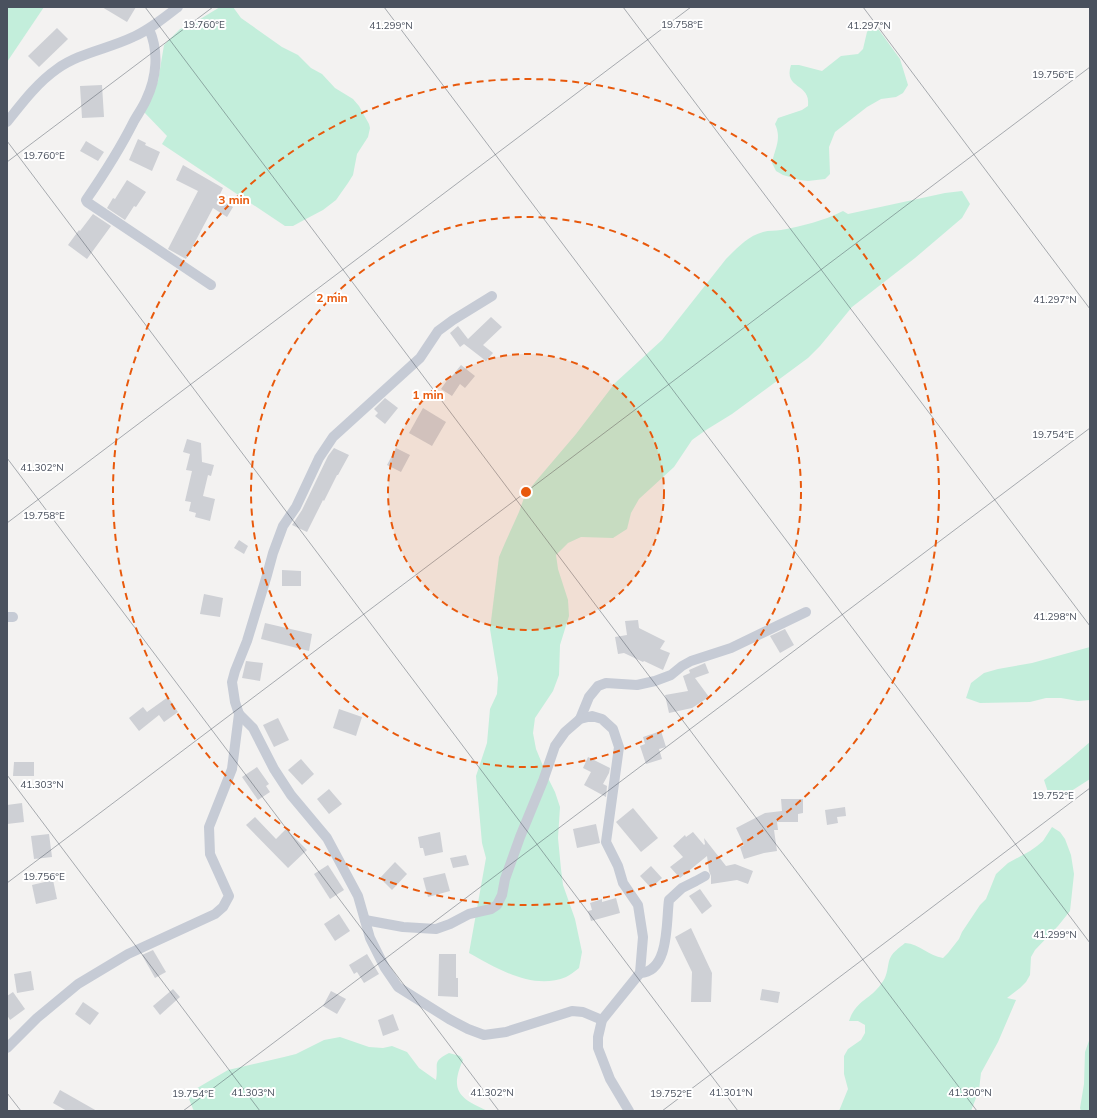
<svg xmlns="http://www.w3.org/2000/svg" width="1097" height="1118" font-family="Mulish,sans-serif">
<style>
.green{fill:#c3eedb}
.building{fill:#ced0d5}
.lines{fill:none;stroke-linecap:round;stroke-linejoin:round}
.minor{stroke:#c6cbd5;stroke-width:10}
.ticks{fill:none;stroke:#4a515e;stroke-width:1;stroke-opacity:0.45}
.ring{fill:none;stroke:#e8590c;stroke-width:2;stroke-dasharray:7 5}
.ticks-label{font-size:10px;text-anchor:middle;fill:#4a515e;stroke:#fff;stroke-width:4;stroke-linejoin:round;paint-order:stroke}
.centre{fill:#e8590c;stroke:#fff;stroke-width:2}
.ring-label{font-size:12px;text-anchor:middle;font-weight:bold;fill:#e8590c;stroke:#fff;stroke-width:4;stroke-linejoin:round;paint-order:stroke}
</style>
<rect width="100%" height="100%" fill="#f3f2f1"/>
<g class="green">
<path d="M7,7H44L7,62Z"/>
<path d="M220,7H233L241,18L282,47L298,55L311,68L322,74L335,88L353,99L359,106L369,124L370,128L368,137L357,154L353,175L348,183L336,200L323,210L304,220L293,226H285L162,144L167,136L144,112L158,81L164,45L180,29L192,24Z"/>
<path d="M871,26L879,30L900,59L908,85L903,93L896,97L881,99L867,107L835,132L829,147L830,174L825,179L808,181L800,180L783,175L776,171L772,163C775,148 782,139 775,124L778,118L802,110L808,106C811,82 783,90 791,65H799L822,71L841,56L858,54L863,49L867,32Z"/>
<path d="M962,191L970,204L962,218L915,258L852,307L820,346L808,358L732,414L706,430L692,440L674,467L639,499L631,513L627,529L613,538L581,537L568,543L556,555L558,569L568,600L569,616L560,645L559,675L553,691L535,718L533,733L536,749L548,778L555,792L560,807L558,838L561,869L563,885L575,919L582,952L579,968C575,971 570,975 566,977C533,991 496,968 469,953L486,858L482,843L476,776L487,743L490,709L497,694L498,678L490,629L499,557L505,543L519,512L525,495L536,481L576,434L615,383L662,340L726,259C737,248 748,236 763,232C769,230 775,231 781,230C803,226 823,221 843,211L848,214L945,193Z"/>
<path d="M1090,647V700L1078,701L1061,698H1046L1030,702L980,703L966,698L971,683L984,673L998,669L1032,663Z"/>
<path d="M1090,742V779L1065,795H1049L1044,780L1069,760Z"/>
<path d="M1052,827L1060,832L1065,839L1071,855L1074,874L1070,911L1058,926L1035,950L1031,957L1030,975L1026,982L1020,988L1007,998L1016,1000L998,1042L981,1073L979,1090L971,1111H839L848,1089L844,1074V1056L848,1049L861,1040L865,1033V1025L858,1021H849C856,1000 870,1000 881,984C887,977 887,970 889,961C891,953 899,948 905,943C920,944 929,956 943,958L948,953L959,939L962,932L980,905L986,899L996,874L1008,863L1030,851L1037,846L1043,841Z"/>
<path d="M340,1037L369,1047L383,1048L392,1046L407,1052L419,1068L436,1080C439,1064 431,1062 449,1053L460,1056L463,1060C449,1091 460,1099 488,1111H194L193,1109L187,1094L228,1070L284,1057L296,1054L324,1040Z"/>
<path d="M1090,1038V1111H1081L1080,1108L1084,1084L1085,1052Z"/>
</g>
<g class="building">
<path d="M102,7H136L127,22Z"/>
<path d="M57,28L68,39L39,67L28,56Z"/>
<path d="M102,85L104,117L82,118L80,86Z"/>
<path d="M138,139L146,143L145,145L160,152L152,171L129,160Z"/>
<path d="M86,141L104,152L98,161L80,151Z"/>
<path d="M183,165L223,188L218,198L233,207L227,217L213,208L186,259L168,249L198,191L176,180Z"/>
<path d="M127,180L146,192L136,207L134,206L125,220L107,208L113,198L115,199Z"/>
<path d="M93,214L111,226L87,259L68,245L79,230L80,231Z"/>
<path d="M491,317L502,327L483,345L493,353L486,361L464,344L460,347L450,333L458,326L468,339Z"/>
<path d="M461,365L475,376L465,388L460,384L452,396L441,389L448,379L449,380Z"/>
<path d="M385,398L398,408L385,424L375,416L378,413L374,409Z"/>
<path d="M423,408L446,422L432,446L409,433Z"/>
<path d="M187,439L201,443L202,462L214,465L211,476L208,475L203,496L215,499L210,521L195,517L196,513L189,511L191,502L185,501L192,471L186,470L190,454L183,452Z"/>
<path d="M334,448L349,455L338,475H337L324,501L323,500L307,532L292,525L302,510L328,456Z"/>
<path d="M396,448L410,455L401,472L387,465Z"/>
<path d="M239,540L248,546L244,554L234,548Z"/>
<path d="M282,570L301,571V586H282Z"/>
<path d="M204,594L223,598L220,617L200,614Z"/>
<path d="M638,620L639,628L665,641L660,649L670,653L663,670L644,661L643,662L624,653L618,654L615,637L627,635L625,621Z"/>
<path d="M265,623L312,634L309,651L261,639Z"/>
<path d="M785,629L794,645L780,653L770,636Z"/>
<path d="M246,661L263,663L260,681L242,678Z"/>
<path d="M705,663L709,673L695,678L709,697L692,708L669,713L665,695L688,691L683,676L690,673L689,670Z"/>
<path d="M168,697L178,712L164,722L159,715L139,731L129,718L143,707L147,712Z"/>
<path d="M339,709L362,717L356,736L333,728Z"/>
<path d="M278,718L289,740L274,747L263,725Z"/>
<path d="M661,731L666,747L659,749L662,759L646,764L640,746L645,744L643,737Z"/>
<path d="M588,757L610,768L609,773L603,784L607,786L606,797L584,785L591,772L583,768Z"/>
<path d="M301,759L314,774L302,785L288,770Z"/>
<path d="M14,762H34V776H13Z"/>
<path d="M257,767L269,784L266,786L270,792L258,800L242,777Z"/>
<path d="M329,789L342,804L329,814L317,799Z"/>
<path d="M781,799H803V813L798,814V822H777L778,830H774L777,851L764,853L744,859L740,847L744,845L736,828L765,813L782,811Z"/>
<path d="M22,803L24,822L7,824V805Z"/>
<path d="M845,807L846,816L837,817L838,823L827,825L825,810Z"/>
<path d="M633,808L658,838L641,852L616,822Z"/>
<path d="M255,817L276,839L286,829L307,850L288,868L246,825Z"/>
<path d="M596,824L600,843L577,848L573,829Z"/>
<path d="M440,832L443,852L425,856L423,848H420L418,837Z"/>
<path d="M693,832L704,845L705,844L704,838L726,866L735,864L753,871L748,884L737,880L711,884V876L709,871L707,856L680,878L670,867L683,857L673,846L685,835L686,837Z"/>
<path d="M49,834L52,857L34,859L31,836Z"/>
<path d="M466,855L469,865L453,868L450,858Z"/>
<path d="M395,862L407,874L392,890L380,878Z"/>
<path d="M328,865L344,890L330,899L314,874Z"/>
<path d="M651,866L662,878L651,888L640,876Z"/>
<path d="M445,873L450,891L428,897L423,878Z"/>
<path d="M53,880L57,899L36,904L32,885Z"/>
<path d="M700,889L712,906L702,914L689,896Z"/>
<path d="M616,898L620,913L591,921L588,911L592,910L590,903L602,899V902Z"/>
<path d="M339,914L350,931L335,941L324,924Z"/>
<path d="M691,928L712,973L711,1002H691L692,972L675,937Z"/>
<path d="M153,950L166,972L155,978L142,955Z"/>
<path d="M367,954L379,974L364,983L357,972L354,974L349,965Z"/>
<path d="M439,954H456V978H458V997L438,996Z"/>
<path d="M31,971L34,990L17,993L14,974Z"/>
<path d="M173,989L180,997L160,1015L153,1006Z"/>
<path d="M762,989L780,992L778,1003L760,1000Z"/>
<path d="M331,991L346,999L337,1014L323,1006Z"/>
<path d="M13,992L25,1009L10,1020L7,1015V996Z"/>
<path d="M83,1002L99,1013L90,1025L75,1014Z"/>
<path d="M393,1014L399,1030L383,1036L378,1020Z"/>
<path d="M60,1090L97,1111H67L53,1103Z"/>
</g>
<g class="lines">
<g class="minor">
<path d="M149,29C159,51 157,77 146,100C143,107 138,114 134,121C120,149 104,174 86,200L87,202L211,285"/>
<path d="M7,122C22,103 37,83 57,69C79,53 108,49 133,37C149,30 164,18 178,7"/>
<path d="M7,617H13"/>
<path d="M239,714L253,728L274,769L291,795L327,838L358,896L370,938L385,968L398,987L449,1019L468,1029L484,1035L506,1032L572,1011L583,1012L602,1020"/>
<path d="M580,719L589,697L598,686L606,683L637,685L655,681L671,675L682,666L691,661L731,648L806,612"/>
<path d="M365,920L403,927L436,929L450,924L469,914L491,909L497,905L502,895L505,879L520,837L543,781L555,746L565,732L580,719L592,716L602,719L613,729L619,747L606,842L618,866L623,883L638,905L643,937L640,973L602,1020L598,1037V1048L610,1079L629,1111"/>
<path d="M640,973C670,972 666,920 669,900L682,888L696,881L705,876"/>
<path d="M7,1048L37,1018L78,984L128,954L215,914L223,907L229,896L210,854L209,827L232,769L239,714L235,702L232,682L235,671L247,641L267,575L273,553L283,526L296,507L319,458L333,437L420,358L438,331L453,320L492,296"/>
</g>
</g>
<path class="ticks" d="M145,7L977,1111M384,7L1090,943M623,7L1090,626M863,7L1090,309M7,141L738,1111M7,162L213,7M7,458L499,1111M7,523L691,7M7,775L260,1111M7,883L1090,67M7,1093L21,1111M183,1111L1090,428M662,1111L1090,788"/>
<circle cx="526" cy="492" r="138" fill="#e8590c" fill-opacity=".12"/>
<g class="ring">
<circle cx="526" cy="492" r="138"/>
<circle cx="526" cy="492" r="275"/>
<circle cx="526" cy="492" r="413"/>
</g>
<g class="ticks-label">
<text x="204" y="28">19.760°E</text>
<text x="682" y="28">19.758°E</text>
<text x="391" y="29">41.299°N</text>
<text x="869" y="29">41.297°N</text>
<text x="1053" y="78">19.756°E</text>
<text x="44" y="159">19.760°E</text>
<text x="1055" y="303">41.297°N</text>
<text x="1053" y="438">19.754°E</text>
<text x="42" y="471">41.302°N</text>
<text x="44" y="519">19.758°E</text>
<text x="1055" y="620">41.298°N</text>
<text x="42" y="788">41.303°N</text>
<text x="1053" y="799">19.752°E</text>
<text x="44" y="880">19.756°E</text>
<text x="1055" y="938">41.299°N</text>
<text x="253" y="1096">41.303°N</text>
<text x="492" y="1096">41.302°N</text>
<text x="731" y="1096">41.301°N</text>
<text x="970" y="1096">41.300°N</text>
<text x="193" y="1097">19.754°E</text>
<text x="671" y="1097">19.752°E</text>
</g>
<circle cx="526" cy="492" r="6" class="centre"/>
<g class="ring-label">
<text x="234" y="204">3 min</text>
<text x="332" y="302">2 min</text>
<text x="428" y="399">1 min</text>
</g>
<rect width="1097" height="1118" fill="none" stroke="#4a515e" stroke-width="16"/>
</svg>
